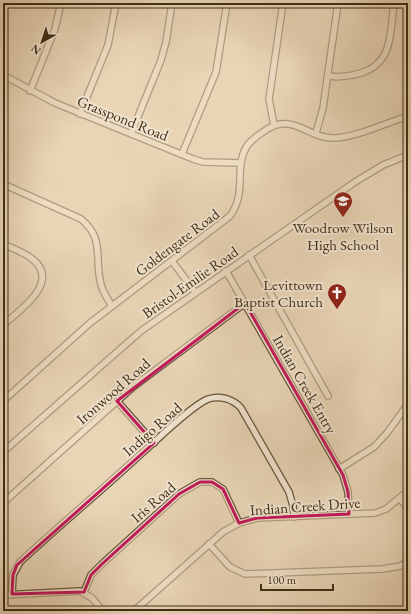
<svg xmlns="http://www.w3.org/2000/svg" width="411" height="614" font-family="'EB Garamond',serif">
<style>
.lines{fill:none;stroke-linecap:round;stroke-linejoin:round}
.minor-casing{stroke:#6a583e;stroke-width:8}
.minor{stroke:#f1e4d0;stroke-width:5.5}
.marked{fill:none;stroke:#c2185b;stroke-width:3;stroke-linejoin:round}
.labels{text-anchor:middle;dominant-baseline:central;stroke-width:4;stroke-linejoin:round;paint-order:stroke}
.street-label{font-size:15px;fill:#3f2e16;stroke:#f1e4d0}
.poi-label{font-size:15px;fill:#3f2e16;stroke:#f1e4d0}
</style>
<rect width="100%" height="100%" fill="#e9d6b7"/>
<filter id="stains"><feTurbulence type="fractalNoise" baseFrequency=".005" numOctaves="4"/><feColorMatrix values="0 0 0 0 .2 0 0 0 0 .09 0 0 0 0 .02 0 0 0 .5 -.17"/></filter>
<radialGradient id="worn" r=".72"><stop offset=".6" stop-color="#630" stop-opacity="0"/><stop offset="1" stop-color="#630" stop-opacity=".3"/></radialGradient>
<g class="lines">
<defs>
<g id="minor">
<path d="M3,8L4,3"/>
<path d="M3,75L55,103L193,159L203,162L241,163"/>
<path d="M328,76C340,78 350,76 361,73C394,63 390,31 394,3"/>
<path d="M30,91L55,29L61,3"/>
<path d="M80,114L108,45L116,3"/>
<path d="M274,125L269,99L283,3"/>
<path d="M316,133L323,108L338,3"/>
<path d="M131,134L161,60L166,42L172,3"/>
<path d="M182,154L216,72L227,3"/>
<path d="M3,184L81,219C104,238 95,255 100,280C101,290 107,298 112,306"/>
<path d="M3,244C12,248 23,252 31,258C63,281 19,311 3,325"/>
<path d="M249,255L328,396"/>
<path d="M172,261L195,292"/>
<path d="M226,271L343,475L348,492L349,514"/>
<path d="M3,401L90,323L230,216C248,191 233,168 247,146C251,140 257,136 263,132C292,110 307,139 335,138C357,137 386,123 408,116"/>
<path d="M117,401L154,443"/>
<path d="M3,452L141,331L355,182L383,165L408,155"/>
<path d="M339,469L374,447L387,433L408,404"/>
<path d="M400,499L408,508"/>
<path d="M3,503L133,387L245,303"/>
<path d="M209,544L230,567L245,574L382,569L401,566L408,561"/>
<path d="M84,592L91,575L102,564L179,494L200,482H212L223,489L239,523"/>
<path d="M12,594L13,575L20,562C60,525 102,490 142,453C157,440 191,406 208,399C220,395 233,399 241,408L289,492L293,506L294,517"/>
<path d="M3,595L80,591L92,598L103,611"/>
<path d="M134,611L223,532L239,523L257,518L375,513L386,509L408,491"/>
</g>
</defs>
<use href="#minor" class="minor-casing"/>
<use href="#minor" class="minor"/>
</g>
<path d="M0 0H411V614H0ZM245,303L343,475L348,492L349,514L257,518L239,523L223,489L212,482H200L179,494L102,564L91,575L84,592L12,594L13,575L17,565L154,443L117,401Z" fill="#e9d6b7" fill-opacity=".55" fill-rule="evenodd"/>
<path class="marked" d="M245,303L343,475L348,492L349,514L257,518L239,523L223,489L212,482H200L179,494L102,564L91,575L84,592L12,594L13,575L17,565L154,443L117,401Z"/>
<defs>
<symbol id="school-pin" viewBox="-11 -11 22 30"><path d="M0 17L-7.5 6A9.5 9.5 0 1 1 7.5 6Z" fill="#8f2418" stroke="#f1e4d0"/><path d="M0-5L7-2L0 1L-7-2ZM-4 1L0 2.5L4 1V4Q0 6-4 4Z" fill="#fff"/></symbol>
<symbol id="church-pin" viewBox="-11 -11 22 30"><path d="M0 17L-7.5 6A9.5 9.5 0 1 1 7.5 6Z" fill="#8f2418" stroke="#f1e4d0"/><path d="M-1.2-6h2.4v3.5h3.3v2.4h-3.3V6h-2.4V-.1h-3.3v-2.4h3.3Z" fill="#fff"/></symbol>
</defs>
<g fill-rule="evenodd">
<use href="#school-pin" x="332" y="190" width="22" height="30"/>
<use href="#church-pin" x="326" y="282" width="22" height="30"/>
</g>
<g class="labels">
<g class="street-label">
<text transform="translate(123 118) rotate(22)">Grasspond Road</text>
<text transform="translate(177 242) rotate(-37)">Goldengate Road</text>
<text transform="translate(190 282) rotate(-35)">Bristol-Emilie Road</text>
<text transform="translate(305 384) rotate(60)">Indian Creek Entry</text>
<text transform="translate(113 391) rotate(-41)">Ironwood Road</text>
<text transform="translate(152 429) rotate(-41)">Indigo Road</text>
<text transform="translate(153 502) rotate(-41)">Iris Road</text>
<text transform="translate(305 506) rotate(-4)">Indian Creek Drive</text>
</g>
<g class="poi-label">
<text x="343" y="227">Woodrow Wilson<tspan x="343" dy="17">High School</tspan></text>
<text x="323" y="284" text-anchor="end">Levittown<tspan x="323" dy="17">Baptist Church</tspan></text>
</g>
</g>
<rect width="411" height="614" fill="none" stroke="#e9d6b7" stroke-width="16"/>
<rect x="4" y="4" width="403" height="606" fill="none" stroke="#3f2e16" stroke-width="2"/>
<rect x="8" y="8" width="395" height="598" fill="none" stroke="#3f2e16"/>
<g transform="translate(42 42) rotate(219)" stroke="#f1e4d0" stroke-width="3" paint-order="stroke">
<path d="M0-3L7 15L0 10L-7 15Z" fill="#3f2e16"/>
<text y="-6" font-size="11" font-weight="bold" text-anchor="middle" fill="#3f2e16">N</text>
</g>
<path d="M261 584v6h72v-6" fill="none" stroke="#3f2e16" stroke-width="2"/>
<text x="267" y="584" font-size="12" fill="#3f2e16" stroke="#f1e4d0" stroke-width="3" paint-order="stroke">100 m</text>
<rect width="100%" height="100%" filter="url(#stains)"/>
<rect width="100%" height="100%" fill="url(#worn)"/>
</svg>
